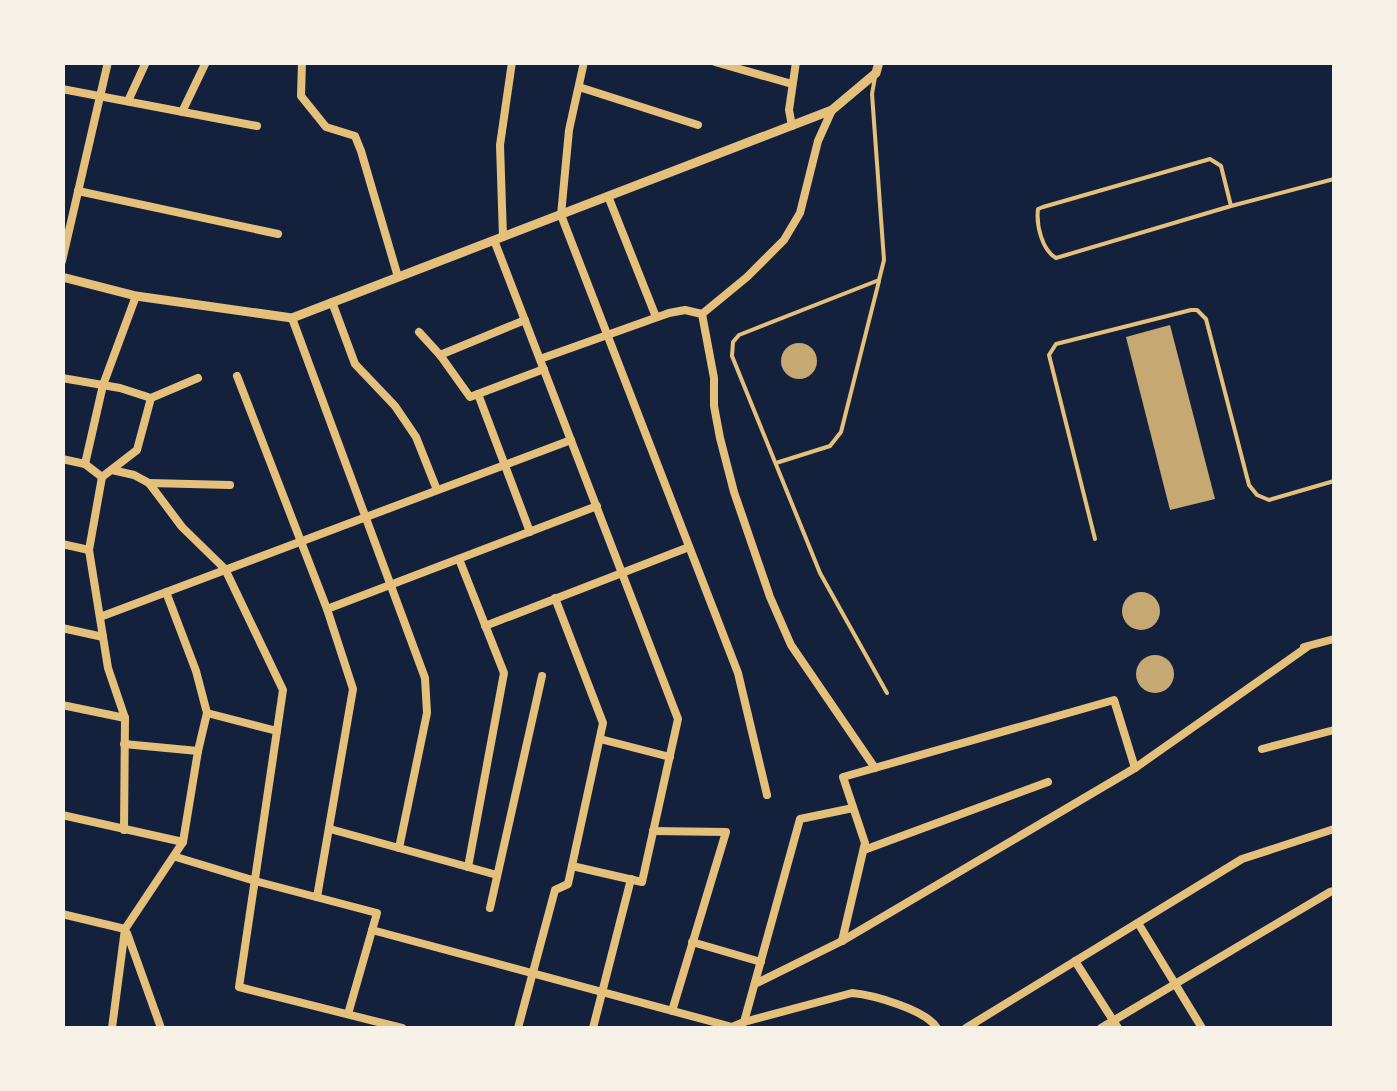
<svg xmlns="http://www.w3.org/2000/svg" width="1397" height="1091" font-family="Rubik,sans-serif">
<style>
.building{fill:#c6a872}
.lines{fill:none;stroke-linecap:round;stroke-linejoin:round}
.service{stroke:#e5c07b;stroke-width:4}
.minor{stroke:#e5c07b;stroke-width:8}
.tertiary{stroke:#e5c07b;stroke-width:9}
</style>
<rect width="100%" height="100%" fill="#14213d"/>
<g class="building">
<path d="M1170,325L1215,499L1170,510L1126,337Z"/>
<circle cx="799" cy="361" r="18"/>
<circle cx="1141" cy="611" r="19"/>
<circle cx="1155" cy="674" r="19"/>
</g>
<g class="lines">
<g class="service">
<path d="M875,77L872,94L884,260L879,280L739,335L733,342L732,356L820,573L887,693"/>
<path d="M1231,206L1221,166L1210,159L1043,207L1038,209C1036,225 1042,250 1056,258L1231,206L1334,179"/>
<path d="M776,463L830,446L841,432L879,281"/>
<path d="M1095,539L1049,355L1056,344L1191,310H1197L1206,319L1249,485L1257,495L1269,500L1334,481"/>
</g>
<g class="minor">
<path d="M302,62L301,96L326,127L355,136L361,151L398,277"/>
<path d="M584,62L569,130L561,215L738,673L767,795"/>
<path d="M715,62L792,84"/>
<path d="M579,87L698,125"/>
<path d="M62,89L257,126"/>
<path d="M128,101L146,62"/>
<path d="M182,112L206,62"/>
<path d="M792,126L789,110L796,62"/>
<path d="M78,191L278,234"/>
<path d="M608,196L656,317"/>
<path d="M503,237L500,145L512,62"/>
<path d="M494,240L678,719L642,882L572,866"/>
<path d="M62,261L108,62"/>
<path d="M332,302L355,364L395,406L416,437L437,490"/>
<path d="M702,314L714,378V406L720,438L734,492L770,597L791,645L875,768"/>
<path d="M702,314L747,277L784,240L800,213L818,141L832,110"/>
<path d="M292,318L425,678L427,713L399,848"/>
<path d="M419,332L440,355L470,397L544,369"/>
<path d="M440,355L525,320"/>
<path d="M540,359L669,313L685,310L702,314"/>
<path d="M237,376L327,609L353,689L317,897"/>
<path d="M62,378L120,388L151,398L198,378"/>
<path d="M478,394L530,532"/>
<path d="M62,459L85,464L102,477"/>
<path d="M85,464L103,385L136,296"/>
<path d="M112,470L134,475L149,483L182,527L225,569L283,690L239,987L402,1028"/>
<path d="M149,483L230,485"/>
<path d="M62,544L89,550"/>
<path d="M459,559L504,673L468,867"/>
<path d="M327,609L597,506"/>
<path d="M100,617L571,440"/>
<path d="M485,626L689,547"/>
<path d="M62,628L103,637"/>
<path d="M1304,647L1334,639"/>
<path d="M62,705L125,718"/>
<path d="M207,713L277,731"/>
<path d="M600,739L670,757"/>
<path d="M124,744L198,751"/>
<path d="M1262,749L1334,730"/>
<path d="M62,815L183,842"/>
<path d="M330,829L497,875"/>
<path d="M124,830L125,718L108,668L89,550L102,477L137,450L151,398"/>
<path d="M653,831L726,832L672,1011"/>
<path d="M864,850L1048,782"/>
<path d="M176,857L255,881L377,913L348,1014"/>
<path d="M490,908L542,676"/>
<path d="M62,914L125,929"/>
<path d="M1138,923L1202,1028"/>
<path d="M372,930L732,1027L744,1022L852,993C874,995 926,1010 937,1028"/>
<path d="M127,933L161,1028"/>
<path d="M842,941L865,843L843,777L1114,700L1135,768"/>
<path d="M692,942L761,962"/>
<path d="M1075,961L1118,1028"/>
<path d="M755,984L842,941L1135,768L1307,647"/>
<path d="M744,1022L800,819L853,808"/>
<path d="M112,1028L125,929L183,842L198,751L207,713L196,671L166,592"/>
<path d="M518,1028L555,890L568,884L603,723L555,598"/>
<path d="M593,1028L631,879"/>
<path d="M966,1028L1242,859L1334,829"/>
<path d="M1101,1028L1330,892L1334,891"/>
</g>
<path class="tertiary" d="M62,277L136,296L292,318L832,110L876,73L879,62"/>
</g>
<rect width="1397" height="1091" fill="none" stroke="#f6f1e7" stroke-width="130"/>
</svg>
